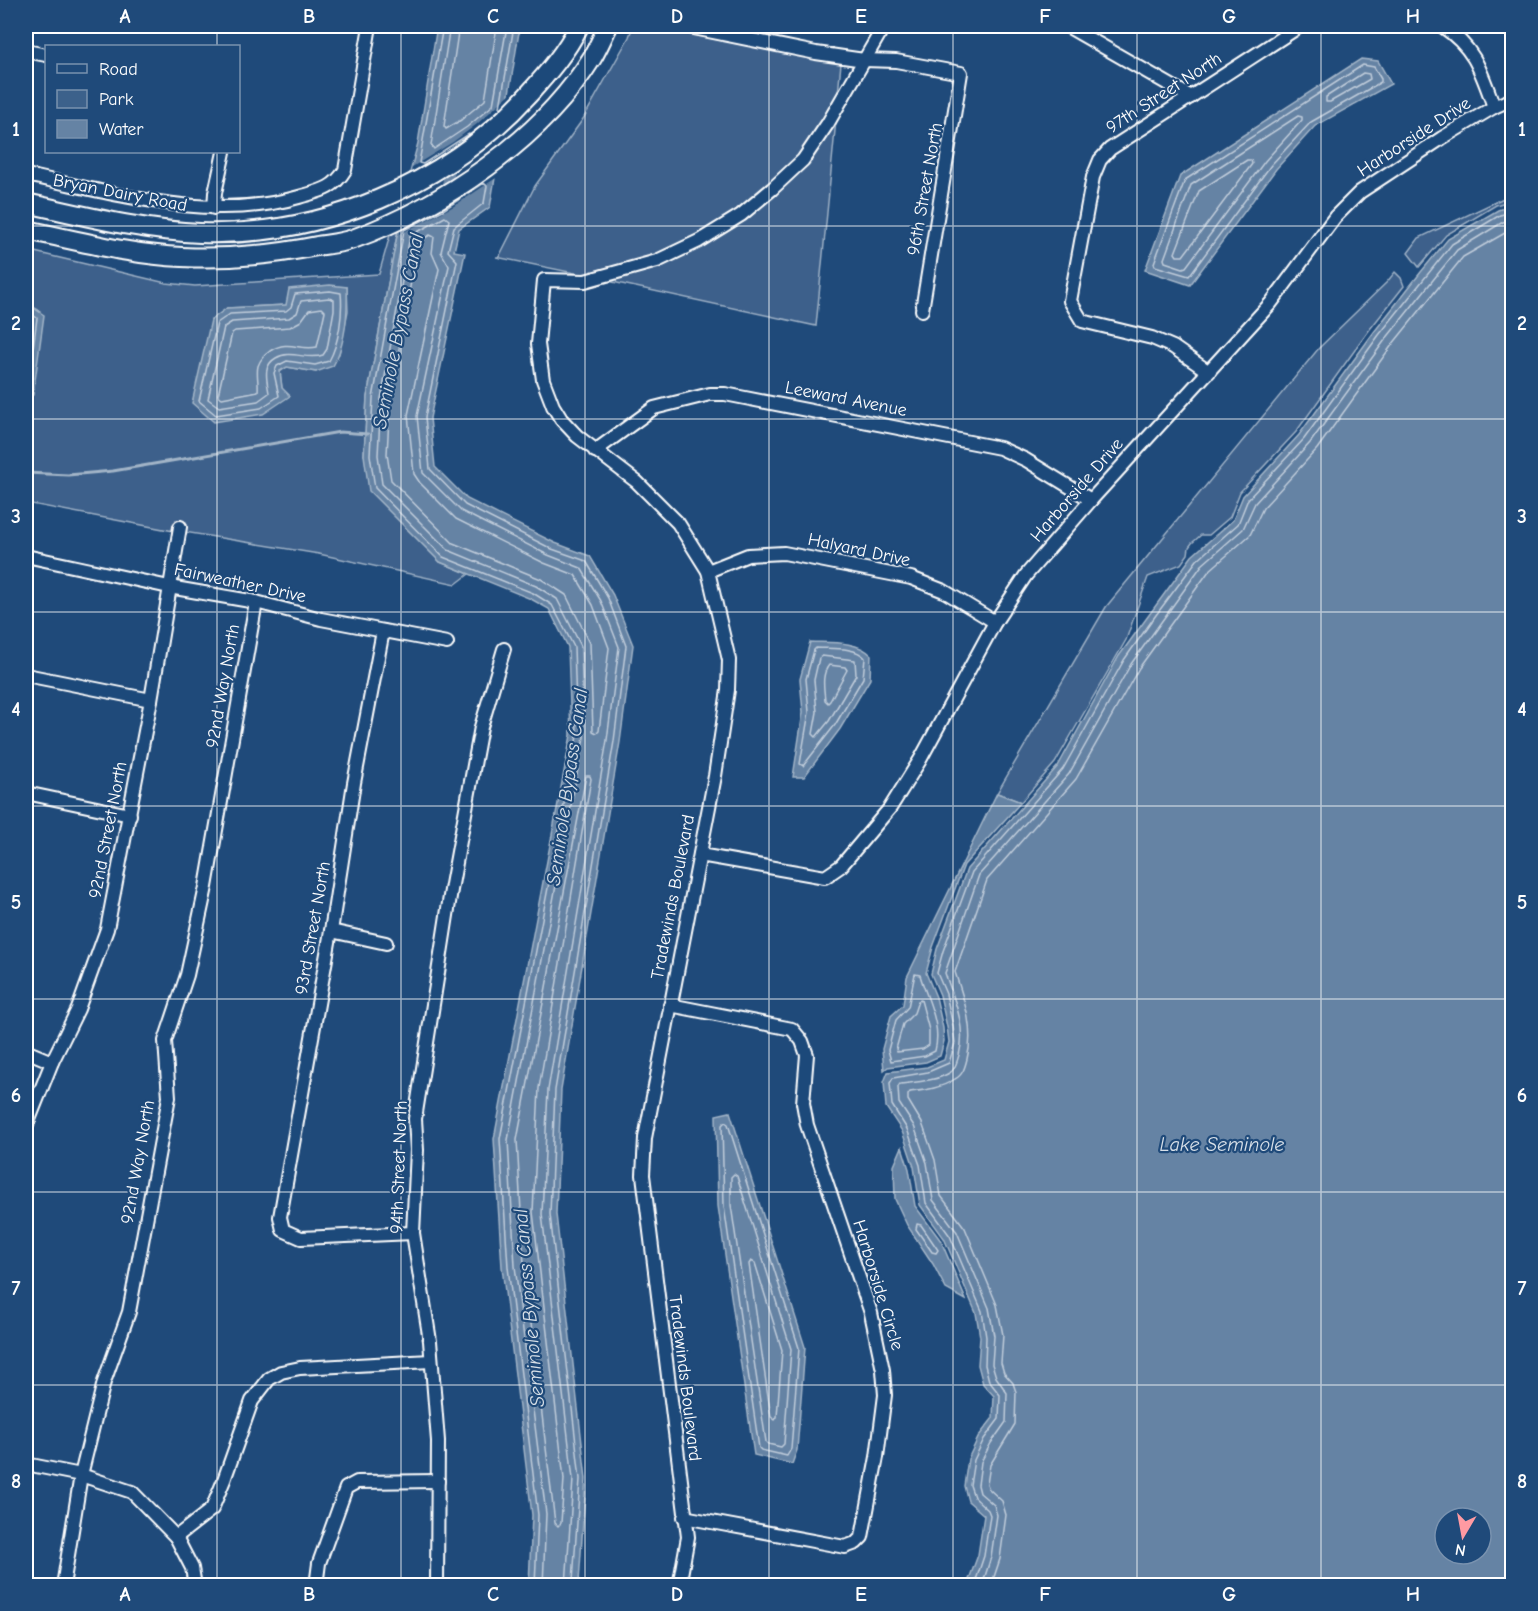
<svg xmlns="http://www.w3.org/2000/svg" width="1538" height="1611" font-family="'Comic Neue',sans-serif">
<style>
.green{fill:#3c618b;stroke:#9eb0c5;stroke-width:1.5;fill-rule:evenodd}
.water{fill:#6583a4;stroke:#a3b5c8;stroke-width:1.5;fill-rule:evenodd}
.pier{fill:#1f4a7a}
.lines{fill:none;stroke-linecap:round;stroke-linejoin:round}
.shore{stroke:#c1cddb;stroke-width:1.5}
.stream{stroke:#a3b5c8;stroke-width:3}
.canal{stroke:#6583a4;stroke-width:10}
.street-casing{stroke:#fff;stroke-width:16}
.primary-casing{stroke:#fff;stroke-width:22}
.street{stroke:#1f4a7a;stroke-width:12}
.primary{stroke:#1f4a7a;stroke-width:18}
.grid{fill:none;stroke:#fff;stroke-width:1.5;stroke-opacity:0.55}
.labels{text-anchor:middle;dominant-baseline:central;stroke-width:4.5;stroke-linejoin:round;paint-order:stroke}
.street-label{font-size:18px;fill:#fff;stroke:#1f4a7a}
.water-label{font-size:20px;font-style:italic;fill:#d8e0e8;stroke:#1f4a7a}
.neatline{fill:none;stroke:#fff;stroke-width:2}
.grid-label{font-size:20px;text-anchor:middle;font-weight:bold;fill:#fff}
</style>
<rect width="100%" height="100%" fill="#1f4a7a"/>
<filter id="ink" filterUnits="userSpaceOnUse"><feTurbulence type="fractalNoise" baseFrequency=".0167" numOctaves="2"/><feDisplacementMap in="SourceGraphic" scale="12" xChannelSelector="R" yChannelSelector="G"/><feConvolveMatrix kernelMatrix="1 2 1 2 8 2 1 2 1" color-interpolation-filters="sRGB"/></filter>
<g filter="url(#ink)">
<g class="green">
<path d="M633,26H667L714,39L841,63L838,94L823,120L799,156L769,185L739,210L697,236L656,255L584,275L496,257H499L535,186L583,119L629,37Z"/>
<path d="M836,120L816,326L608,281L744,220Z"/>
<path d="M1512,194V200L1496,205L1446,235L1419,267L1408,253L1419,238Z"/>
<path d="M399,225L367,397L364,455L440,562L469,574L456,584L319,554L184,532L186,522L176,520L174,531L26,503V394L32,395L40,311L26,303V250L166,283L195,286L379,274L392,228ZM347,287L348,311L339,354L316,372L287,367L280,372L282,388L227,308L286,305Z"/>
<path d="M1395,272L1401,278L1404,286L1370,329L1296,432L1240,492L1230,517L1209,535H1201L1192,543L1189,547L1188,554L1181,564L1148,577L1126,640L1055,763L1021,802L997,793L1106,607L1319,348L1387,282Z"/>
</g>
<g class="water">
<path d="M437,26H520L506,112L408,180L418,143Z"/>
<path d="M1361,59L1378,61L1391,84L1315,126L1276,169L1190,285L1145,270L1180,176Z"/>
<path d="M497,166L490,207L459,229L454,251L465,253L430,418L435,467L467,499L555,543L590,556L613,595L633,645L620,742L561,1090L556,1214L586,1479L579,1582L593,1585H529L532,1515L502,1267L494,1139L571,735L568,647L549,609L531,599L440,562L369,491L364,455L367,397L399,225Z"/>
<path d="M1512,205V1585H967L978,1555L984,1515L968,1501L964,1486L968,1459L979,1436L993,1418L994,1396L983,1384L978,1365L980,1337L976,1313L944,1238L920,1205L914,1167L902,1131L886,1107L884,1082L888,1072L927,1067L944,1060L949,1042L947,1027L940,995L931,974L937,949L967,869L1058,766L1119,656L1192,556L1233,520L1243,496L1299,435L1374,332L1421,272L1448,239L1498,210ZM1445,1518H1481V1554H1445Z"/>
<path d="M330,285L347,287C348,314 346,343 333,366L316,372L287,367L280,371L282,388L290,396L263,414L214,422L192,403L211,320L227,308L286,305L289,289Z"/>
<path d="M26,303L44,315L33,395L26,394Z"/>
<path d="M810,642C829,643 857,640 871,655L870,679L840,729L804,777H793L803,712L800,679Z"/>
<path d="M997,793L1021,802L964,865L933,947L926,973L936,997L943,1028L944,1041L940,1056L926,1062L888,1067L884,1070L882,1049L891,1016L903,1005L907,977Z"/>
<path d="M730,1112L805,1347L797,1450L792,1464L754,1455L718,1206L716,1115Z"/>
<path d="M902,1147L909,1169L915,1206L941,1241L966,1300L946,1289L933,1264L907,1225L895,1199L894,1166Z"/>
</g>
<g class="pier">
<path d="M512,92L509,112L409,183L412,167L453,142L477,124Z"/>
<path d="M500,166L498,177L493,180L454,206L400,234L402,220Z"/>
</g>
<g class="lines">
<g class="shore">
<path d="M443,26L419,163L423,164L469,134"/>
<path d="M450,26L431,145L434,149L467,127L493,105L507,26"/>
<path d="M459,26L444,126L446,129L461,120L485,100L497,26"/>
<path d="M1363,65L1374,67L1381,79V82L1311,122L1271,165L1189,276L1155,266L1154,263L1185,180Z"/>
<path d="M1363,73L1369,74L1370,79L1330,102H1326V97Z"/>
<path d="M500,107L514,26"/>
<path d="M1298,116L1302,117V120L1265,161L1186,267L1183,268L1165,262L1164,259L1191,185Z"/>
<path d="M1247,160H1251L1252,164L1183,256H1177L1175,253L1199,191Z"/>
<path d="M430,235L434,237L432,253L439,269L408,415L414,474L420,483L456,519L544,563L575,575L593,605L609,648L599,731L597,733L593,731L590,643L566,595L541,579L453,543L391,480L387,454L390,400L418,242Z"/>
<path d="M330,291L341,293C343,314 339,343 329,361L315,365L287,361L277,366L274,373L279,396L261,408L216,415L199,401L217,323L230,314L286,311L291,307L295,294Z"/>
<path d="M329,298L334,300V310L327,349L323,355C307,361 291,349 276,358C262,366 267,380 269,393L258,401L219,407L208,399L224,327L232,322L289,318L297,313L301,301Z"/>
<path d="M322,308L325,311L317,347C299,351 289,339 270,351C264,355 260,360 258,366C256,374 259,383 258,391L222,398L218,395L232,333L235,331L290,327L301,321L309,310Z"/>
<path d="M26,310L37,318L28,386L26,389"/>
<path d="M816,648C830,649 856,646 865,658L863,678L835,725L803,766L800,764L801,758L809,712L806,679L814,650Z"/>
<path d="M822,656L855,660L856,675L829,721L816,737L813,734L817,712L814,680L819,658Z"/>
<path d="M829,665L845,667L847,670L830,701L828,703L825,700C824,688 821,675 829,665Z"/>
<path d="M586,776H590L591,779L539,1088L533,1212L564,1479L561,1523L558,1526L555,1523L524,1265L517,1140Z"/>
<path d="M915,974L920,975C927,1000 942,1024 935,1051L925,1056L891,1061L888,1050L896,1020L908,1007Z"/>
<path d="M921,1000L929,1030V1045L923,1049L897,1052L896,1049L903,1024L914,1013L918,1001Z"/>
<path d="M725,1122L728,1124L799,1348L791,1449L787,1456L761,1450L759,1448L724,1206L722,1125Z"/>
<path d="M734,1174L737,1176L791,1349L784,1444L781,1447L768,1444L766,1442L731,1205V1177Z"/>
<path d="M917,1224L921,1225L938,1250L936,1253L932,1252L916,1229Z"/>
<path d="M751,1261L755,1263L782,1350L777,1417L775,1420L771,1417L749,1264Z"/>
<path d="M535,1586L538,1515L508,1267L500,1139L577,736L574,647L552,605L533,593L443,557L375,488L370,455L373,398L404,230L443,210L484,183L487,186L484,203L454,227L448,251L457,261L425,417L430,469L465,505L552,549L586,561L608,598L626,646L614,741L555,1090L550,1214L580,1479L573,1581L575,1586"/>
<path d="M543,1586L546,1514L515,1266L508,1140L584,737L581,646L557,599L536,586L448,550L382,484L378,455L381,399L410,236L445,217L449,220L441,252L449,266L417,416L423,473L461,511L548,555L581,568L601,601L619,647L607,740L548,1090L542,1214L573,1479L566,1586"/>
<path d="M974,1586L984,1556L990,1515L988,1510L974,1497L970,1485L974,1460L984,1439L999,1419L1000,1395L989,1381L985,1365L986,1337L982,1311L950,1236L926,1203L920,1165L907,1129L892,1105L890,1083L893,1078L928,1072L949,1063L955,1043L953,1026L946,994L937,973L943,951L972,872L1063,769L1124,660L1156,615L1197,560L1238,524L1248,499L1304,439L1379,335L1452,244L1500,215L1512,212"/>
<path d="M982,1586L991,1557L997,1515L994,1505L980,1493L978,1485L981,1462L991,1443L1006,1422L1007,1393L996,1377L992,1364L994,1336L989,1308L957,1232L933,1200L927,1163L914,1126L899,1103L898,1087L900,1084C916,1082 937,1081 951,1072C956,1068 957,1061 959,1055C967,1027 954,999 945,973L979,875L1069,774L1131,664L1202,565L1243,529L1255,503L1310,443L1385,340L1457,250L1503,222L1512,219"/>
<path d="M991,1586L1000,1559L1006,1515L1002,1501L989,1489L987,1484L990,1465L1015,1424L1016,1392L1013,1383L1004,1373L1001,1363L1003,1335L997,1305L965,1228L941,1196L935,1160L922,1123L908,1100V1095L910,1092C925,1090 942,1088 955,1079C963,1075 965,1067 967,1059C975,1029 964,1000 955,972L987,880L1076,779L1139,668L1209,571L1250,535L1263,508L1317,449L1392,345L1463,257L1512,229"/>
</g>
<path class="stream" d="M26,473L68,475L113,471L340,432L368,434"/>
<path class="canal" d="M445,195L452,160"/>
<defs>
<g id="street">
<path d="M684,26L816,53L864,60L896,61L961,73L922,310"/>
<path d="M1067,26L1191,97"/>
<path d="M1442,26C1475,48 1481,71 1494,107"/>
<path d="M26,51L46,55"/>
<path d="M26,175C115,193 208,223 299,197C319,191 333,190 345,170L370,26"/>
<path d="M214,208L215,193L224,152"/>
<path d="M1209,372L1173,347L1152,338L1082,321L1070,301L1093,177L1100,160L1110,149L1300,26"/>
<path d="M595,451L654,408L710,394H725L1000,448L1026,460L1091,500"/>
<path d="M26,556L169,587L256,602L321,619L447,643"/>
<path d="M708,571L748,555L784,553L911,578L944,591L995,622"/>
<path d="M383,631L354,783L331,931L280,1217L283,1230L301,1238L413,1233"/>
<path d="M26,675L151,700"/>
<path d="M26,793L130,815"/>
<path d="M700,855L825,877L841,866L890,808L920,760L995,622L1026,575L1091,500L1271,303L1335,217L1360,192L1442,138L1494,107L1512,99"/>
<path d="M331,931L386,943"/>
<path d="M670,1005L792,1029L802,1041L807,1055L803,1103L807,1125L871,1313L883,1370L885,1395L877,1457L862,1537L856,1543L845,1547L684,1517"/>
<path d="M26,1051L52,1062"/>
<path d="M26,1127L52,1062L78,1009L107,929L151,700L180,527"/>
<path d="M26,1464L81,1475L132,1492L176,1537L192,1568L195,1586"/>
<path d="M176,1537L212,1509L224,1480L252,1401L269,1379L281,1372L300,1368L431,1361"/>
<path d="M63,1586L81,1475L104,1382L129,1312L169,1097L165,1041L187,975L206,887L256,602"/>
<path d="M316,1586L319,1563L346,1488L357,1482L438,1481"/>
<path d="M437,1586L438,1441L430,1341L413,1233L417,1150L415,1119L451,890L481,727L504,649"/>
<path d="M679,1586L688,1537L643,1175L645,1138L715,776L728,690L729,660L708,571L678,523L637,482L577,436L561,419L553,406L543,380L538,344L544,280L585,281L657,261L699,241L741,215L772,189L803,160L828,123L884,26"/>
</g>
<g id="primary">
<path d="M26,203C83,215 141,231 200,233C322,237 446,185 528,95C548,73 566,52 579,26"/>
<path d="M26,230C77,240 129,255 182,257C227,259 273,255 317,246C329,244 342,243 353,239C443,206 541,140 592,58C598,48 603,36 608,26"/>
</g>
</defs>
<use href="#street" class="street-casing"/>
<use href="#primary" class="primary-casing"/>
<use href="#street" class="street"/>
<use href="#primary" class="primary"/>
</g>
</g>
<path class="grid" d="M217,26V46M401,26V1586M585,26V1586M769,26V1586M953,26V1586M1137,26V1586M1321,26V1586M217,152V1586M26,226H1512M26,419H1512M26,612H1512M26,806H1512M26,999H1512M26,1192H1512M26,1385H1512"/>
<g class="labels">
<g class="street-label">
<text transform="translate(1164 93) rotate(-33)">97th Street North</text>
<text transform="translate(1414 137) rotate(-33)">Harborside Drive</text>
<text transform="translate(925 189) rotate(-80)">96th Street North</text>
<text transform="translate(120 193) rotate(11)">Bryan Dairy Road</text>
<text transform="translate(846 399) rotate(11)">Leeward Avenue</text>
<text transform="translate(1077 490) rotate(-49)">Harborside Drive</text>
<text transform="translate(859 550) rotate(12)">Halyard Drive</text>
<text transform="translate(240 583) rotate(12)">Fairweather Drive</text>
<text transform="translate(223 686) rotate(-80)">92nd Way North</text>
<text transform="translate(108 830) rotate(-79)">92nd Street North</text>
<text transform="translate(673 897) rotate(-79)">Tradewinds Boulevard</text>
<text transform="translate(313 928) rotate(-80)">93rd Street North</text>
<text transform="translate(138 1162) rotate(-80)">92nd Way North</text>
<text transform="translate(399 1167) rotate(-88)">94th Street North</text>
<text transform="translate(878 1285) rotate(73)">Harborside Circle</text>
<text transform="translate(685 1378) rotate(83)">Tradewinds Boulevard</text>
</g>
<g class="water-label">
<text transform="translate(398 331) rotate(-79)">Seminole Bypass Canal</text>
<text transform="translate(567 787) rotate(-82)">Seminole Bypass Canal</text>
<text x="1222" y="1144">Lake Seminole</text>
<text transform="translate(529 1308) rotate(-95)">Seminole Bypass Canal</text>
</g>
</g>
<rect width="1538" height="1611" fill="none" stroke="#1f4a7a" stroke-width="66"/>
<rect x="45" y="45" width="195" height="108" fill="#1f4a7a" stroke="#7992af" stroke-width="1.5"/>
<rect x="57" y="64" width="30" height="9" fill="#1f4a7a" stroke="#7992af" stroke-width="1.5"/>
<text x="99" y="75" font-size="18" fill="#ffffff">Road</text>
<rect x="57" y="90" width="30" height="18" fill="#3c618b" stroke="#7992af" stroke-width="1.5"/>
<text x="99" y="105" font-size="18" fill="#ffffff">Park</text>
<rect x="57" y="120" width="30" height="18" fill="#6583a4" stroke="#7992af" stroke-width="1.5"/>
<text x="99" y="135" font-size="18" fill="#ffffff">Water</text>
<g transform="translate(1463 1536) rotate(190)"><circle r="28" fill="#1f4a7a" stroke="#7992af" stroke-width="1.5"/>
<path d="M0-4.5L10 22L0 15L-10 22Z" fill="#ff9aa2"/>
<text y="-9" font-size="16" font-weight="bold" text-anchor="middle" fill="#ffffff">N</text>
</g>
<rect x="33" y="33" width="1472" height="1545" class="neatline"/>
<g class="grid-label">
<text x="125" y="23">A</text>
<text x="309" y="23">B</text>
<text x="493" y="23">C</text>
<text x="677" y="23">D</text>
<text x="861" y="23">E</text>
<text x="1045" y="23">F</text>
<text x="1229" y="23">G</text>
<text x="1413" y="23">H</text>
<text x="16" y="136">1</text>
<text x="1522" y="136">1</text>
<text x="16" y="330">2</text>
<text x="1522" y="330">2</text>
<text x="16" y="523">3</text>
<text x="1522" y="523">3</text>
<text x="16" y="716">4</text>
<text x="1522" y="716">4</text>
<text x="16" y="909">5</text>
<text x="1522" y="909">5</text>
<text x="16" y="1102">6</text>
<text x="1522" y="1102">6</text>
<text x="16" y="1295">7</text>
<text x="1522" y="1295">7</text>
<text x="16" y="1488">8</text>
<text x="1522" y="1488">8</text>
<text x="125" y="1601">A</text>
<text x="309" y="1601">B</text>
<text x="493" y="1601">C</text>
<text x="677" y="1601">D</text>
<text x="861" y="1601">E</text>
<text x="1045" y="1601">F</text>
<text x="1229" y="1601">G</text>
<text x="1413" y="1601">H</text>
</g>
</svg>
